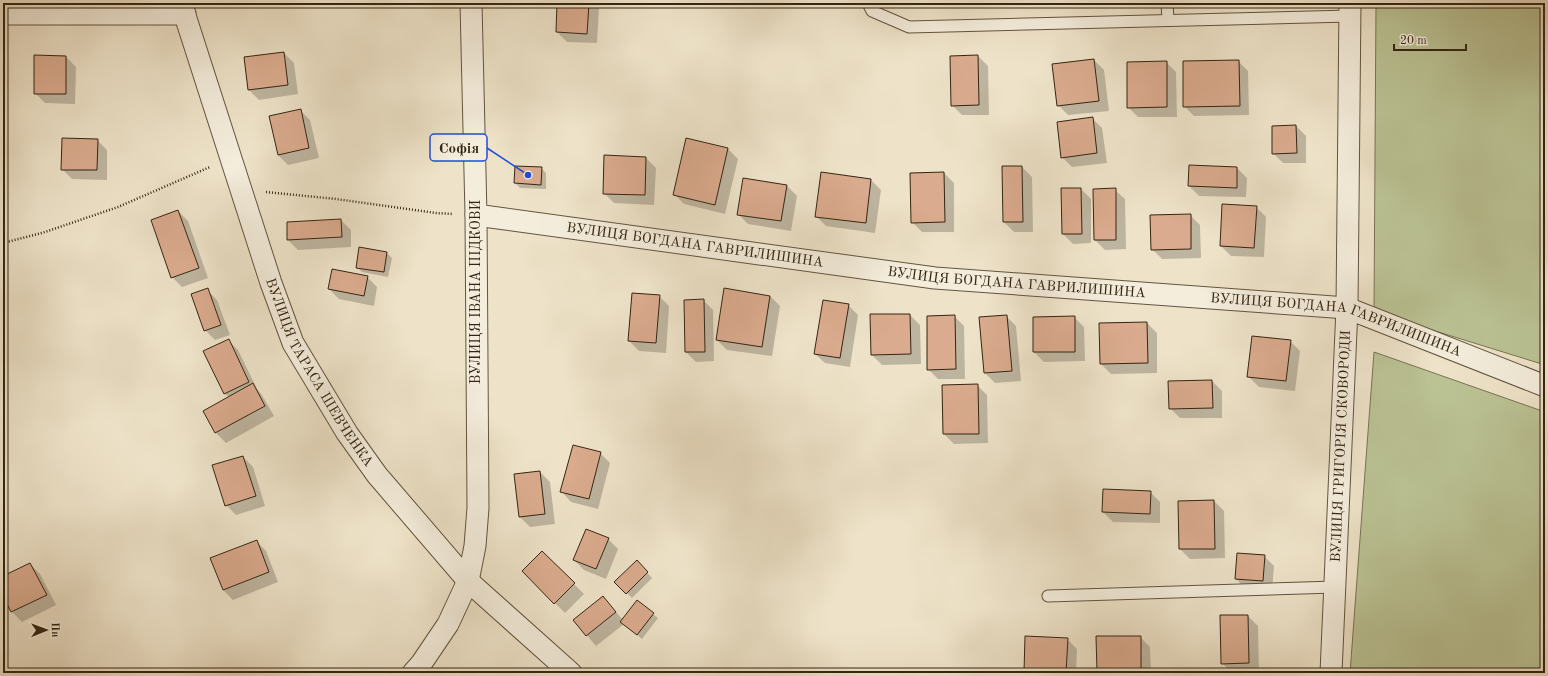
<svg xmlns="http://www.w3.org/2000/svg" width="1548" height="676" font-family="'Old Standard TT',serif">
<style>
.green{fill:#bbc395;stroke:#787453}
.shadow{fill:#0003}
.building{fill:#daab8e;stroke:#342511}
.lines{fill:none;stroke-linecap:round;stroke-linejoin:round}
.service-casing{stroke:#62543f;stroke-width:13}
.minor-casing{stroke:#62543f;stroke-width:23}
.path{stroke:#342511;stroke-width:2.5;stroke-dasharray:1 2;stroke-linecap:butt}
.service{stroke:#f4eddc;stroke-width:11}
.minor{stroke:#f4eddc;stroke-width:21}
.labels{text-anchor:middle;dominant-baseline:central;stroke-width:3;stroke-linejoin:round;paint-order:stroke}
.street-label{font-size:14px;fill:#342511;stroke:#f4eddc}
.leader{fill:none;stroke:#1d4ed8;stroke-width:1.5}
.callout-dot{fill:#1d4ed8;stroke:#f4eddc;stroke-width:1.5}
.callout{fill:#f4eddc;stroke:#1d4ed8;stroke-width:1.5}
.callout-label{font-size:15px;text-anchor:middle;font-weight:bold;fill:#342511}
</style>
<rect width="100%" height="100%" fill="#eee3c9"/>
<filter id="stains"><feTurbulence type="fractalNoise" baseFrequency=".005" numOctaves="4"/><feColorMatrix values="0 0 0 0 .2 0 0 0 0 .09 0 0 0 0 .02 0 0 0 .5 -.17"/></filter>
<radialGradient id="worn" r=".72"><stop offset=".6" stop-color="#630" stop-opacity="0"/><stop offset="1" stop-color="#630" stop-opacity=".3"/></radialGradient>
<g class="green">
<path d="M1376,3H1545V365L1374,312Z"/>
<path d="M1374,352L1545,412V673H1350Z"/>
</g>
<g class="shadow">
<path d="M215,3H224L217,5Z"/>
<path d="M558,3H594L599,8L597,43L567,42L557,32Z"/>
<path d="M284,53L294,63L298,94L259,100L249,90L245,58Z"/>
<path d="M978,56L988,66L989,115H962L952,105Z"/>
<path d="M66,57L76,67L75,104L45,103L35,93Z"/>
<path d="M1094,60L1104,70L1109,111L1068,115L1058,105Z"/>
<path d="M1238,61L1248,71L1249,115L1194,116L1184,106Z"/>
<path d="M1166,62L1176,72L1177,117H1138L1128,107Z"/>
<path d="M3,69L8,73L7,108H3Z"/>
<path d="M300,110L310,120L319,158L288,165L278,155Z"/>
<path d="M1092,118L1102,128L1107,163L1072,167L1062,157Z"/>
<path d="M1296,126L1306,136V163H1283L1273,153Z"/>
<path d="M687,139L728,149L738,159L725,214L684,204L674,194Z"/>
<path d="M97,140L107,150V180L72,179L62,169Z"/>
<path d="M646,158L656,168L654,205L614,203L604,193Z"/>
<path d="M1022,167L1032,177L1033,232H1014L1004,222Z"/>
<path d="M541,168L546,173V189L520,188L515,183Z"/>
<path d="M1237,168L1247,178L1246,197L1199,196L1189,186Z"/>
<path d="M944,173L954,183V232H922L912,222Z"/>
<path d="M871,180L881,190L875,233L826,226L816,216Z"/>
<path d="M3,181L6,183L5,213H3Z"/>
<path d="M787,186L797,196L791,231L748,224L738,214Z"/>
<path d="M1081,189L1091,199V243L1073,244L1063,234Z"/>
<path d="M1115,190L1125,199L1126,249L1105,250L1095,240Z"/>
<path d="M1256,207L1266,217L1264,257L1231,256L1221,246Z"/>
<path d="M178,211L188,221L208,278L182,287L172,277Z"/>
<path d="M1190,215L1200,225L1201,258L1162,259L1152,249Z"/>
<path d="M341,220L351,230V247L298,250L288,240Z"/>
<path d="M360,248L387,253L392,258L388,277L362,272L357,267Z"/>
<path d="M367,277L377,287L374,306L339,299L329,289Z"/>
<path d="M207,290L217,300L230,335L215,340L205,330Z"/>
<path d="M659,296L669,306L666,353L639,351L629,341Z"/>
<path d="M770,296L780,306L772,356L727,350L717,340Z"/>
<path d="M703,300L713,310L714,361L696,362L686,352Z"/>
<path d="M848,305L858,315L850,367L825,363L815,354Z"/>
<path d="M871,315H910L920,325L921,364L882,365L872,355Z"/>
<path d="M954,316L964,326L965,379H938L928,369Z"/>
<path d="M1006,316L1016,326L1021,381L995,383L985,373Z"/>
<path d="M1074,317L1084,327L1085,361L1044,362L1034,352Z"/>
<path d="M1147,323L1157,333V373L1111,374L1101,364Z"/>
<path d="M228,340L238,350L257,389L262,395L274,416L226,443L216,433L204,411L229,397L224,393Z"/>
<path d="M1290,341L1300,351L1295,391L1259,387L1249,377Z"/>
<path d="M1212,381L1222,391V418H1180L1170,408Z"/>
<path d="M977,385L987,395L988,443L954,444L944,434L943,386Z"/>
<path d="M600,453L610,463L598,509L571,502L562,492Z"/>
<path d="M243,457L253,467L265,506L236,515L226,505Z"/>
<path d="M540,472L550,482L555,524L530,527L520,517Z"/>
<path d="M1150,492L1160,502V523L1113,522L1103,512Z"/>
<path d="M1214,501L1224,511L1225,558L1190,559L1180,549Z"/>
<path d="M608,539L618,549L606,579L584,570L574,560Z"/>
<path d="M256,541L266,551L278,582L233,600L223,590Z"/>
<path d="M542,552L584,594L565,613L523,571Z"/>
<path d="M1264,556L1274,566L1272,591L1246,589L1236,579Z"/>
<path d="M637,562L652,578L632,598L616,582Z"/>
<path d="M30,564L40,574L56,605L22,622L12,612L3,594V578Z"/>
<path d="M603,597L623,620L653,614L658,618L642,639L624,624L596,646L574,620Z"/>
<path d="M1221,616H1248L1258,626L1259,673H1273H1232L1222,663Z"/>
<path d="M1140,637L1150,647L1151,673H1099L1098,672Z"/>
<path d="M1067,639L1077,649L1076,673H1026L1025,672Z"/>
</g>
<g class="building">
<path d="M557,3H589L587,34L556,32Z"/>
<path d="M284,52L288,85L248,90L244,57Z"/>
<path d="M34,55L66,56V94H34Z"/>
<path d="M978,55L979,105L951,106L950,56Z"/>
<path d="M1094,59L1099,101L1057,106L1052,64Z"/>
<path d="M1239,60L1240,106L1183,107V61Z"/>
<path d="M1167,61V107L1127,108V62Z"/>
<path d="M301,109L309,148L278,155L269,116Z"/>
<path d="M1093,117L1097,153L1061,158L1057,122Z"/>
<path d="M1296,125L1297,153L1272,154V126Z"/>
<path d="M62,138L98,139L97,170H61Z"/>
<path d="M686,138L728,148L715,205L673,195Z"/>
<path d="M604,155L646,157L645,195L603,194Z"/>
<path d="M1189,165L1237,167V188L1188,186Z"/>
<path d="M515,166L542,167L541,185L514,183Z"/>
<path d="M1002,166H1022L1023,222H1003Z"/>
<path d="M821,172L871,179L866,223L815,217Z"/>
<path d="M944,172L945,222L911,223L910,173Z"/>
<path d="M743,178L787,185L781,221L737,215Z"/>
<path d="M1061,188H1081L1082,234H1062Z"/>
<path d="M1116,188V240H1094L1093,189Z"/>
<path d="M1222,204L1257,206L1254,248L1220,246Z"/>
<path d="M178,210L199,268L171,278L151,220Z"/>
<path d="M1191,214V249L1151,250L1150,215Z"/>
<path d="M341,219L342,237L287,240V222Z"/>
<path d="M359,247L387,252L384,272L356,268Z"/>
<path d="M332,269L368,276L364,296L328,289Z"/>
<path d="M208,288L221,325L204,331L191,294Z"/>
<path d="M724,288L770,296L762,347L716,340Z"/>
<path d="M632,293L660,295L656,343L628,341Z"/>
<path d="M704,299L705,352H685L684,300Z"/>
<path d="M823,300L849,304L840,358L814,354Z"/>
<path d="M870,314H910L911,354L871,355Z"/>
<path d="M955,315L956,369L927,370V316Z"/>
<path d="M1007,315L1012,371L984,373L979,317Z"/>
<path d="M1075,316V352H1033V317Z"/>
<path d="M1147,322L1148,363L1100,364L1099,323Z"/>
<path d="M1252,336L1291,340L1286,381L1247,377Z"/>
<path d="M229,339L249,382L224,394L203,351Z"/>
<path d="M1212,380L1213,408L1169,409L1168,381Z"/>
<path d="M253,383L265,406L215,433L203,411Z"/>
<path d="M978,384L979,434H943L942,385Z"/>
<path d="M573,445L601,452L589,499L560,492Z"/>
<path d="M243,456L256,496L225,506L212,465Z"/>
<path d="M540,471L545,514L519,517L514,474Z"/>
<path d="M1103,489L1151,491L1150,514L1102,512Z"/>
<path d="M1214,500L1215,549H1179L1178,501Z"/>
<path d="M586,529L609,538L596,569L573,560Z"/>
<path d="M257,540L269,572L223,590L210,558Z"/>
<path d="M542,551L575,583L554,604L522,571Z"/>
<path d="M1237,553L1265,555L1263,581L1235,579Z"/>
<path d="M637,560L648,572L626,594L614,582Z"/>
<path d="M30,563L47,595L11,612L3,596V576Z"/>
<path d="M603,596L616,612L586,636L573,620Z"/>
<path d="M637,600L654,613L637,635L620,622Z"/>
<path d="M1220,615H1248L1249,663L1221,664Z"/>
<path d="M1025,636L1068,638L1066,673L1024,672Z"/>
<path d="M1096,636H1141V671L1097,672Z"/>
<path d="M1227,672H1273L1274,673H1227Z"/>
</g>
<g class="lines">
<defs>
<g id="service">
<path d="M868,3L872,11L909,27L1350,16"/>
<path d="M1167,3L1168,20"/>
<path d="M1048,596L1335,587"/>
</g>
<g id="minor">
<path id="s1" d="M181,3L271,283L293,343L347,433L377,475L468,581L571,673"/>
<path d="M3,14H185"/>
<path id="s2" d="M476,215L935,278L1347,308L1545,386"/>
<path d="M413,673L421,664L448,624L468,581L475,546L478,508L476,215L471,3"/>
<path id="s3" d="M1331,673L1347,308L1350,3"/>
</g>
</defs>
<use href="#service" class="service-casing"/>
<use href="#minor" class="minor-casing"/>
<g class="path">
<path d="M266,192L336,199L436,213L453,214"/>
<path d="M3,243L42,233L118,207L210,167"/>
</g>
<use href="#service" class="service"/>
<use href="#minor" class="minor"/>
</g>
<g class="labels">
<g class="street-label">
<text stroke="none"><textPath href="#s2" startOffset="221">ВУЛИЦЯ БОГДАНА ГАВРИЛИШИНА</textPath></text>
<text stroke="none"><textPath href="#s2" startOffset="545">ВУЛИЦЯ БОГДАНА ГАВРИЛИШИНА</textPath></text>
<text transform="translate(476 292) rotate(-90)">ВУЛИЦЯ ІВАНА ПІДКОВИ</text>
<text stroke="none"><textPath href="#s2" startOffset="869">ВУЛИЦЯ БОГДАНА ГАВРИЛИШИНА</textPath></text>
<text stroke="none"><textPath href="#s1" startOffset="396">ВУЛИЦЯ ТАРАСА ШЕВЧЕНКА</textPath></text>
<text stroke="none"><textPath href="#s3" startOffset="227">ВУЛИЦЯ ГРИГОРІЯ СКОВОРОДИ</textPath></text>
</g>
</g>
<path class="leader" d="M528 175L487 148"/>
<circle class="callout-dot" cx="528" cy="175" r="4"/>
<rect class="callout" x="430" y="134" width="57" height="27" rx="4"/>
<g class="callout-label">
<text x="459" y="153">Софія</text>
</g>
<rect width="1548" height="676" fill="none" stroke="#eee3c9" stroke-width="16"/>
<rect x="4" y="4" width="1540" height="668" fill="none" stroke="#342511" stroke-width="2"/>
<rect x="8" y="8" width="1532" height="660" fill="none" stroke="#342511"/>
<g transform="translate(46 630) rotate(89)" stroke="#f4eddc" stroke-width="3" paint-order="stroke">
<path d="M0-3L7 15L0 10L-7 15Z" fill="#342511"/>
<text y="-6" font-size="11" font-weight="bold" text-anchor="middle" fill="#342511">Пн</text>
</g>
<path d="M1394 44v6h72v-6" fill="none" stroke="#342511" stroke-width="2"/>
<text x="1400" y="44" font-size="12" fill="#342511" stroke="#f4eddc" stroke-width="3" paint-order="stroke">20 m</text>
<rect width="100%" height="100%" filter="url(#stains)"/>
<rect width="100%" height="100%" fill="url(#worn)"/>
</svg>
